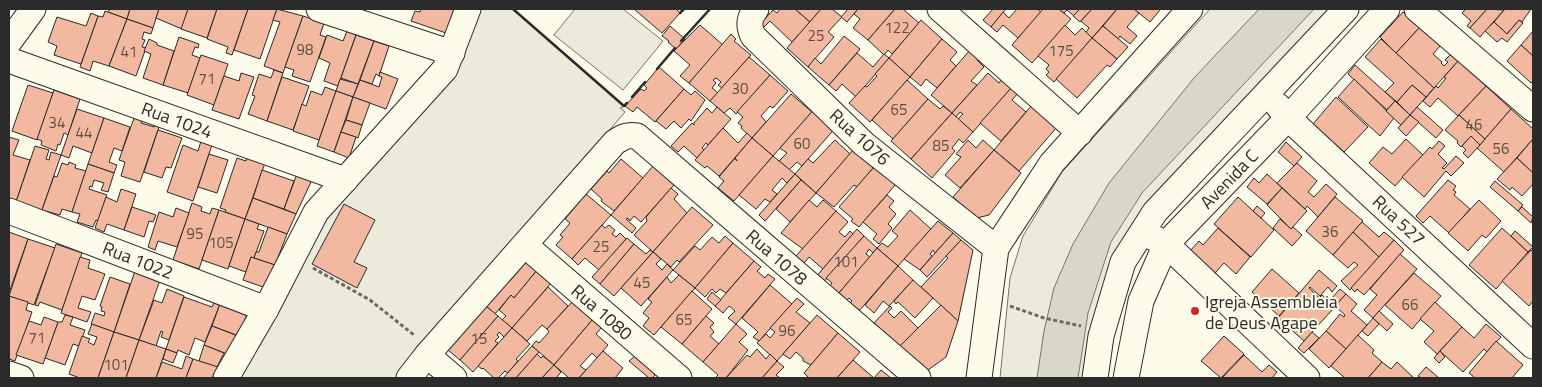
<svg xmlns="http://www.w3.org/2000/svg" width="1542" height="387" font-family="'Titillium Web',sans-serif">
<style>
.green{fill:#ecebdb;stroke:#74746e}
.water{fill:#d8d7c9;stroke:#74746e}
.building{fill:#f2b8a0;stroke:#2b2b2b}
.lines{fill:none;stroke-linecap:round;stroke-linejoin:round}
.minor-casing{stroke:#2b2b2b;stroke-width:27}
.path{stroke:#6a6964;stroke-width:3;stroke-dasharray:4 2.5;stroke-linecap:butt}
.minor{stroke:#fdfbea;stroke-width:25}
.wall{stroke:#2b2b2b;stroke-width:2.5}
.poi-dot{fill:#c62828;stroke:#fdfbea;stroke-width:2}
.labels{text-anchor:middle;dominant-baseline:central;stroke-width:4;stroke-linejoin:round;paint-order:stroke}
.number-label{font-size:15px;fill:#5d4e48}
.street-label{font-size:18px;fill:#2b2b2b;stroke:#fdfbea}
.poi-label{font-size:18px;fill:#2b2b2b;stroke:#fdfbea;text-anchor:start}
</style>
<rect width="100%" height="100%" fill="#fdfbea"/>
<g class="green">
<path d="M481,9H513L624,106L620,108L625,112L396,378H233L315,227L457,68Z"/>
<path d="M575,9H623L663,41L623,90L554,35Z"/>
<path d="M1210,9H1339L1151,209L1092,378H1000L1010,278L1023,236L1062,172Z"/>
</g>
<path class="water" d="M1259,9H1314L1142,193L1111,242L1088,313L1078,378H1037L1044,331L1054,288L1073,244L1109,183L1194,78Z"/>
<g class="building">
<path d="M110,9H130L127,19L108,12Z"/>
<path d="M130,9H159L153,28L127,19Z"/>
<path d="M159,9H188L182,29L156,18Z"/>
<path d="M188,9H217L207,38L181,29Z"/>
<path d="M217,9H248L232,55L226,53L228,47L207,39Z"/>
<path d="M248,9H277L260,59L234,50Z"/>
<path d="M277,9L303,16L283,73L264,66L280,22L273,20Z"/>
<path d="M421,9H454L446,33L411,21L415,11L420,12Z"/>
<path d="M634,9H676L680,13L662,33Z"/>
<path d="M780,9H795L810,22L792,42L770,21L764,27L760,24L773,10L777,13Z"/>
<path d="M795,9H821L810,22Z"/>
<path d="M821,9H832L842,17L828,32L834,37L808,67L787,48Z"/>
<path d="M848,9H858L847,22L841,17Z"/>
<path d="M858,9H895L868,40L853,28L860,19L854,14Z"/>
<path d="M895,9H903L919,23L892,54L888,50L884,55L868,40Z"/>
<path d="M993,9H1006L991,27L983,20Z"/>
<path d="M1017,9H1037L1041,12L1018,38L1003,25L997,32L991,27L1003,12L1009,18Z"/>
<path d="M1043,9H1059L1071,19L1032,63L1012,45Z"/>
<path d="M1059,9H1080L1074,16L1067,10L1064,13Z"/>
<path d="M1080,9H1092L1080,22L1073,16Z"/>
<path d="M1092,9H1117L1092,38L1086,32L1089,28L1081,21Z"/>
<path d="M1117,9H1134L1139,13L1127,27L1137,36L1130,44L1120,36L1118,39L1103,26Z"/>
<path d="M1134,9H1159L1160,10L1150,22Z"/>
<path d="M1466,9H1487L1470,28L1467,26L1471,21L1462,13Z"/>
<path d="M1487,9L1504,10L1480,37L1470,28Z"/>
<path d="M1505,9H1531L1522,22L1519,20L1507,34L1494,22Z"/>
<path d="M105,11L127,19L109,66L93,61L90,71L80,67L98,16L103,17Z"/>
<path d="M1403,12L1420,27L1396,53L1380,37Z"/>
<path d="M91,13L98,16L81,64L54,55L57,46L48,42L57,17L86,26Z"/>
<path d="M303,16L324,23L320,35L326,37L310,82L292,76L294,70L285,67Z"/>
<path d="M127,19L153,28L151,34L144,32L142,39L145,40L142,47L146,48L136,76L109,66Z"/>
<path d="M921,20L942,39L910,77L889,58Z"/>
<path d="M1519,20L1523,23L1507,42L1502,38L1497,42L1485,31L1494,22L1507,34Z"/>
<path d="M700,25L723,45L689,83L680,76L690,65L674,51Z"/>
<path d="M1065,25L1075,35L1082,28L1092,38L1054,82L1046,75L1049,72L1046,69L1049,65L1038,56Z"/>
<path d="M670,26L685,39L676,49L668,42L669,41L662,36Z"/>
<path d="M1103,26L1128,47L1117,59L1092,38Z"/>
<path d="M1420,27L1441,45L1433,54L1442,62L1441,63L1444,66L1448,62L1445,60L1451,54L1458,61L1434,88L1396,53Z"/>
<path d="M347,31L356,35L338,86L324,81L330,63L319,58L327,35L343,41Z"/>
<path d="M1533,31V56L1521,45Z"/>
<path d="M731,34L736,39L734,41L751,55L722,88L718,85L721,82L716,78L713,80L716,83L712,88L718,93L710,101L689,83Z"/>
<path d="M356,35L374,41L358,84L341,78Z"/>
<path d="M844,36L860,49L829,85L808,67L815,58L821,64Z"/>
<path d="M179,37L199,44L198,48L195,47L192,55L200,58L188,93L163,85Z"/>
<path d="M1092,38L1117,59L1110,67L1107,65L1077,98L1056,79Z"/>
<path d="M149,39L157,43V45L174,51L163,85L143,78L151,54L144,51Z"/>
<path d="M942,39L957,52L950,60L956,66L937,88L926,79L921,86L910,77Z"/>
<path d="M1381,39L1434,88L1426,97L1412,85L1397,102L1385,92L1394,83L1365,57Z"/>
<path d="M374,41L389,46L379,76L376,74L372,84L360,80Z"/>
<path d="M1521,45L1533,56V81L1531,83L1507,61Z"/>
<path d="M970,50L978,58L977,60L984,67L971,81L977,85L952,113L931,95Z"/>
<path d="M857,53L873,67L884,54L889,58L856,97L842,84L836,91L829,85Z"/>
<path d="M201,55L228,64L214,105L187,95Z"/>
<path d="M749,57L770,75L736,114L730,108L724,113L710,101Z"/>
<path d="M889,58L910,77L870,122L849,103L865,86L867,87L877,76L875,74Z"/>
<path d="M1458,61L1486,86L1458,116L1438,98L1430,107L1423,101L1436,86L1438,88L1446,78L1444,77Z"/>
<path d="M1355,65L1395,101L1387,110L1348,74Z"/>
<path d="M659,67L684,89L655,122L637,107L633,112L625,106L641,89L644,91L647,88L644,85Z"/>
<path d="M274,70L283,73L267,121L248,114L255,96L252,95L259,74L271,78Z"/>
<path d="M380,72L398,79L386,109L353,97L360,80L379,87L382,77L379,76Z"/>
<path d="M241,73L254,77L239,119L212,110L224,76L239,81Z"/>
<path d="M988,73L999,83L1002,79L1012,87L973,132L958,119L963,114L960,112L956,117L952,113Z"/>
<path d="M770,75L788,91L773,108L770,106L761,116L766,122L752,138L741,128L742,126L738,123L743,117L737,112Z"/>
<path d="M282,77L309,86L293,130L267,121Z"/>
<path d="M340,79L358,84L353,97L336,91Z"/>
<path d="M1354,79L1394,118L1380,136L1338,97Z"/>
<path d="M907,80L928,99L893,139L872,120Z"/>
<path d="M28,85L53,93L37,140L12,131Z"/>
<path d="M1412,85L1426,97L1410,115L1397,102Z"/>
<path d="M1486,86L1511,109L1485,139L1459,115Z"/>
<path d="M325,87L336,91L319,140L293,131L302,104L306,106L311,91L322,95Z"/>
<path d="M1012,87L1018,93L1012,100L1026,112L1001,141L980,123Z"/>
<path d="M684,89L691,95L695,91L705,100L691,121L689,119L681,128L674,121L666,129L656,121Z"/>
<path d="M54,90L80,99L68,135L64,133L60,145L58,144L56,151L41,145L42,141L37,139Z"/>
<path d="M336,91L353,97L334,152L317,146Z"/>
<path d="M791,94L812,112L773,156L752,138Z"/>
<path d="M353,97L370,103L362,125L346,120Z"/>
<path d="M1336,97L1368,127L1344,152L1313,124Z"/>
<path d="M928,99L940,109L943,106L952,113L911,159L891,141Z"/>
<path d="M1395,101L1410,115L1401,125L1386,111Z"/>
<path d="M1032,105L1057,127L1019,171L994,150Z"/>
<path d="M717,107L731,119L708,145L706,143L702,148L704,150L697,158L684,146L678,152L671,146L692,123L694,125V123L707,108L712,113Z"/>
<path d="M816,107L837,126L802,166L797,162L789,170L779,161L787,153L780,148Z"/>
<path d="M1417,107L1443,130L1436,138L1410,115Z"/>
<path d="M77,109L104,118L92,153L73,146L69,158L61,155Z"/>
<path d="M1511,109L1533,129V139L1504,172L1477,148Z"/>
<path d="M952,113L973,132L963,143L959,139L952,148L955,151L932,178L911,159Z"/>
<path d="M1410,115L1419,122L1406,136L1398,128Z"/>
<path d="M1459,115L1485,139L1480,145L1471,136L1461,147L1457,143L1458,141L1445,130Z"/>
<path d="M104,118L130,127L122,151L114,148L109,162L117,165L114,173L88,164Z"/>
<path d="M134,118L142,120L141,123L154,127V125L159,127L140,182L121,176L125,162L119,160Z"/>
<path d="M346,120L362,125L358,138L341,132Z"/>
<path d="M723,128L738,143L747,133L752,138L719,176L707,166L705,168L695,160Z"/>
<path d="M158,130L182,138L171,168L166,167L162,178L144,172Z"/>
<path d="M341,132L356,137L349,158L334,152Z"/>
<path d="M1471,136L1480,145L1468,158L1463,153L1466,150L1462,146Z"/>
<path d="M9,137L19,140L13,155L30,160L16,202L9,199Z"/>
<path d="M752,138L773,156L734,201L718,188L724,181L719,177L735,158L737,161L735,158Z"/>
<path d="M1406,139L1423,155L1395,186L1369,163L1383,147L1392,154Z"/>
<path d="M835,140L850,154L816,193L795,174L808,159L813,163Z"/>
<path d="M968,140L976,148L983,140L994,150L960,188L945,175L961,157L956,154Z"/>
<path d="M1532,140L1533,141V173L1517,158Z"/>
<path d="M201,141L212,145L193,201L167,192L183,145L198,151Z"/>
<path d="M1439,141L1445,146L1438,154L1447,163L1442,168L1444,169L1456,156L1464,163L1451,176L1446,171L1424,197L1402,177L1430,147L1432,149Z"/>
<path d="M1286,142L1302,157L1294,166L1278,152Z"/>
<path d="M35,146L49,150L46,159L49,160L51,152L61,155L42,210L16,202Z"/>
<path d="M853,150L873,168L857,187L854,185L834,207L816,193Z"/>
<path d="M994,150L1021,173L989,215L977,218L953,197Z"/>
<path d="M209,154L228,160L217,193L198,187Z"/>
<path d="M773,156L795,174L787,183L782,178L772,190L777,194L770,202L765,199L756,209L739,195Z"/>
<path d="M247,157L265,163L245,219L225,212L226,210L220,208L237,158L246,161Z"/>
<path d="M1517,158L1533,173V184L1522,196L1512,187L1510,190L1497,179Z"/>
<path d="M621,159L643,178L614,211L601,201L602,199L591,189L607,171L609,173Z"/>
<path d="M69,162L76,165L75,168L86,171L72,212L62,209L60,215L42,210L54,176L57,177L62,163L68,165Z"/>
<path d="M1297,163L1317,181L1308,192L1314,197L1326,184L1337,194L1318,217L1307,206L1305,209L1277,183Z"/>
<path d="M88,164L114,173L108,192L101,190L104,183L94,180L92,187L90,186L89,189L107,195L98,221L96,220L93,227L77,222L80,214L72,212Z"/>
<path d="M653,166L674,185L641,222L634,216L630,221L628,218L626,219L636,228L632,233L611,215Z"/>
<path d="M874,167L896,184L859,227L851,221L853,219L839,207Z"/>
<path d="M262,170L294,181L284,209L253,198Z"/>
<path d="M297,174L307,178L311,182L296,214L284,209Z"/>
<path d="M795,174L801,180L765,221L759,215Z"/>
<path d="M1267,174L1282,188L1267,204L1247,187L1254,178L1259,183Z"/>
<path d="M801,180L816,193L790,222L776,209Z"/>
<path d="M1448,180L1456,186L1453,190L1456,192L1454,195L1470,209L1449,233L1430,216L1423,223L1416,216Z"/>
<path d="M1495,181L1523,205L1518,211L1490,187Z"/>
<path d="M671,188L678,194L674,199L687,213L653,252L634,235L647,221L646,217Z"/>
<path d="M1282,188L1307,211L1291,229L1267,205Z"/>
<path d="M121,189L136,194L124,230L107,224L104,232L95,228L106,197L117,202Z"/>
<path d="M586,194L611,215L572,259L556,245L563,237L560,235L570,223L565,219Z"/>
<path d="M887,195L894,201L889,207L896,214L888,224L892,228L879,244L873,239L877,234L863,222Z"/>
<path d="M1238,197L1274,230L1251,257L1214,224Z"/>
<path d="M1335,197L1363,221L1333,255L1306,231Z"/>
<path d="M253,198L296,214L287,234L245,219Z"/>
<path d="M809,200L817,207L823,200L836,211L803,249L781,233Z"/>
<path d="M1479,200L1501,221L1486,238L1482,235L1468,251L1448,233Z"/>
<path d="M192,203L202,207L201,211L210,214L212,208L219,210L199,269L173,260Z"/>
<path d="M344,204L375,220L354,262L367,268L357,288L312,264Z"/>
<path d="M1257,206L1265,213L1261,218L1253,211Z"/>
<path d="M132,207L156,215L153,222L149,221L144,237L124,230Z"/>
<path d="M692,207L713,225L679,262L677,260L671,267L653,252Z"/>
<path d="M1522,207L1533,217L1531,223L1518,211Z"/>
<path d="M176,208L189,213L177,247L158,241L155,250L148,247L159,212L173,217Z"/>
<path d="M219,210L245,219L228,269L202,260Z"/>
<path d="M910,210L931,229L898,266L877,248L882,243L888,247L898,236L892,231Z"/>
<path d="M836,211L848,222L839,232L845,237L850,231L853,234L823,269L809,257L804,263L796,256Z"/>
<path d="M245,219L259,224L257,229L264,231L254,258L251,257L246,272L229,266Z"/>
<path d="M1280,219L1291,229L1293,227L1302,235L1292,246L1273,228Z"/>
<path d="M938,221L953,233L935,253L933,250L930,254L932,256L920,270L904,259Z"/>
<path d="M1362,222L1379,237L1384,232L1394,240L1379,257L1353,232Z"/>
<path d="M602,225L605,228L609,225L615,230L612,234L616,237L620,233L626,239L599,270L585,258L578,265L572,259Z"/>
<path d="M268,227L287,234L275,265L254,258L256,252H259Z"/>
<path d="M1218,228L1250,257L1236,274L1224,263L1215,273L1190,251L1199,241L1203,245Z"/>
<path d="M1502,228L1528,252L1496,289L1469,265Z"/>
<path d="M857,229L864,236L822,284L815,278Z"/>
<path d="M1515,231L1533,247L1528,252L1511,236Z"/>
<path d="M9,232L28,239L10,290H9Z"/>
<path d="M1353,232L1379,257L1350,290L1341,281L1358,265L1354,262L1348,268L1333,255Z"/>
<path d="M953,233L961,240L927,277L920,270Z"/>
<path d="M725,236L733,243L695,288L673,270L695,246L700,250L712,237L719,243Z"/>
<path d="M864,236L877,248L873,253L869,249L866,254L870,257L839,293L830,286L832,283L826,278Z"/>
<path d="M627,238L634,244L600,284L592,277Z"/>
<path d="M28,239L55,248L34,305L9,296Z"/>
<path d="M961,240L973,250L958,321L921,287L948,258L946,256Z"/>
<path d="M1394,240L1404,250L1364,295L1357,289L1355,292L1351,288Z"/>
<path d="M733,243L754,261L726,293L720,289L716,293L712,289L705,297L695,288Z"/>
<path d="M56,244L82,253L62,310L40,302L38,306L35,305Z"/>
<path d="M634,244L646,254L650,250L653,252L614,296L600,284Z"/>
<path d="M877,248L898,266L859,311L850,303L852,301L849,298L847,300L839,293Z"/>
<path d="M1531,250L1533,252V301L1529,306L1502,281Z"/>
<path d="M653,252L661,259L656,264L662,270L667,264L673,270L641,306L621,288Z"/>
<path d="M1400,254L1417,269L1373,318L1364,310L1377,295L1370,289Z"/>
<path d="M80,257L90,260L88,268L105,274L95,300L82,296L78,308L91,312L87,322L61,313Z"/>
<path d="M251,257L275,265L266,288L243,280Z"/>
<path d="M526,260L538,269L514,298L511,295L495,314L486,306Z"/>
<path d="M754,261L761,267L757,271L765,278L768,274L775,279L736,324L728,318L735,311L729,306L723,313L715,306Z"/>
<path d="M898,266L913,280L889,306L883,301L874,313L865,305Z"/>
<path d="M538,269L552,282L512,328L502,320L506,316L499,310L511,295L514,298Z"/>
<path d="M1272,269L1299,293L1279,316L1252,292Z"/>
<path d="M1319,270L1337,286L1332,292L1328,287L1320,296L1310,287L1309,288L1332,310L1304,341L1278,318Z"/>
<path d="M135,271L160,280L139,340L114,332Z"/>
<path d="M1414,273L1441,296L1412,329L1385,305Z"/>
<path d="M679,275L695,288L654,335L643,326L649,318L643,313L652,302L648,299L667,277L671,283Z"/>
<path d="M110,277L130,284L114,332L91,324L95,313L104,316L105,312L101,311L102,307L100,306Z"/>
<path d="M913,280L933,298L915,318L898,302L896,304L894,301Z"/>
<path d="M770,285L792,304L759,341L753,337L758,332L742,318Z"/>
<path d="M548,287L568,306L547,329L542,325L527,341L512,328Z"/>
<path d="M167,289L184,296L169,340L161,337L163,332L161,331L156,346L139,340L154,300L162,303Z"/>
<path d="M1340,289L1346,294L1332,310L1319,298L1322,295L1329,301Z"/>
<path d="M692,291L712,309L682,344L661,327Z"/>
<path d="M712,292L721,300L715,306L707,299Z"/>
<path d="M1346,294L1357,304L1351,311L1367,325L1346,349L1326,331L1340,314L1344,317L1345,315L1335,306Z"/>
<path d="M9,296L28,302L26,310L32,312L15,361L9,359Z"/>
<path d="M184,297L212,307L214,303L220,304L205,342L195,338L189,355L178,350L177,353L166,349Z"/>
<path d="M797,298L804,304L796,312L810,323L777,361L757,343L766,334L770,338L775,332L770,328Z"/>
<path d="M221,301L248,311L239,336L212,326Z"/>
<path d="M573,301L593,319L554,365L532,346L536,341L539,343L549,332L547,329Z"/>
<path d="M1435,302L1462,327L1437,354L1424,342L1434,331L1420,319Z"/>
<path d="M941,305L958,321L946,357L928,370L900,346Z"/>
<path d="M486,306L498,316L460,360L448,350Z"/>
<path d="M890,306L892,308L888,312L894,318L901,311L918,328L900,346L874,323Z"/>
<path d="M1379,311L1393,324L1387,331L1373,318Z"/>
<path d="M65,315L73,317L70,325L85,330L79,346L73,344L65,365L45,358L58,322H62Z"/>
<path d="M817,315L838,333L811,365L803,361V358L796,352L790,359L783,354Z"/>
<path d="M498,316L512,328L504,337L499,332L497,335L499,337L495,341L498,343L473,372L460,360Z"/>
<path d="M706,316L714,323L710,327L714,332L710,336L719,344L703,362L682,344Z"/>
<path d="M44,317L58,322L43,364L16,355L29,321L41,325Z"/>
<path d="M1373,318L1379,324L1368,336L1362,331Z"/>
<path d="M593,319L602,327L596,334L608,345L597,358L592,353L580,366L586,370L579,378H569L554,365Z"/>
<path d="M92,324L114,332L98,378H80L69,374L82,336L90,339L88,342L94,345L97,337L88,334Z"/>
<path d="M736,324L747,334L739,342L748,350L726,378H715L718,375L703,362Z"/>
<path d="M1486,324L1501,337L1487,352L1484,349L1463,372L1440,351L1462,327L1474,338Z"/>
<path d="M212,326L238,336L227,354L204,345Z"/>
<path d="M512,328L530,344L516,359L518,361L508,373L505,371L498,378H494L483,368L482,369L478,366Z"/>
<path d="M1326,331L1346,349L1329,368L1309,349Z"/>
<path d="M114,332L139,340L126,378H98Z"/>
<path d="M1312,332L1319,338L1304,353L1298,348Z"/>
<path d="M838,333L860,352L837,378H809L804,373Z"/>
<path d="M1358,335L1374,350L1372,353L1382,362L1368,378H1345L1331,366Z"/>
<path d="M1224,336L1244,354L1221,378L1201,361Z"/>
<path d="M139,340L166,349L156,378H126Z"/>
<path d="M1496,341L1523,365L1512,378H1475L1469,373Z"/>
<path d="M204,345L224,353L217,367L199,361Z"/>
<path d="M532,346L539,352L516,378H503Z"/>
<path d="M166,349L177,353L173,363L163,359Z"/>
<path d="M757,349L766,359L770,354L777,361L762,378H726L747,355L750,357Z"/>
<path d="M603,351L623,368L615,378H579Z"/>
<path d="M1440,351L1445,357L1439,363L1434,358Z"/>
<path d="M537,354L541,358L543,356L554,365L542,378H516Z"/>
<path d="M1244,355L1262,372L1269,365L1277,372L1272,378H1222Z"/>
<path d="M186,356L193,359L186,378H156L162,362L182,369Z"/>
<path d="M635,356L656,374L652,378H649L629,361Z"/>
<path d="M193,359L218,367L212,378H186Z"/>
<path d="M853,360L874,378H837Z"/>
<path d="M777,361L784,367L776,375L780,378H762Z"/>
<path d="M1382,362L1391,369L1397,362L1414,378H1368Z"/>
<path d="M554,365L561,372L557,377L558,378H542Z"/>
<path d="M1426,367L1439,378H1421L1418,376Z"/>
<path d="M881,370L891,378H874Z"/>
</g>
<g class="lines">
<defs>
<g id="minor">
<path d="M319,9L452,53"/>
<path d="M756,9C749,18 748,25 753,36L864,144L996,248"/>
<path d="M940,9L1080,133"/>
<path d="M1417,9L1533,109"/>
<path d="M9,42L33,9"/>
<path d="M9,60L345,180"/>
<path d="M1278,106L1288,118L1533,346"/>
<path d="M9,211L266,309"/>
<path d="M1154,238L1166,244L1307,378"/>
<path d="M525,245L679,378"/>
<path d="M427,355L454,378"/>
<path d="M9,374L21,378"/>
<path d="M226,378L266,309L316,212L445,69L468,9"/>
<path d="M409,378L427,355L615,142C623,137 628,134 637,136L918,378"/>
<path d="M979,378L996,248L1052,163L1190,9"/>
<path d="M1095,378L1101,336L1123,262L1155,212L1346,9"/>
<path d="M1126,378L1141,301L1166,244L1288,118L1387,9"/>
</g>
</defs>
<use href="#minor" class="minor-casing"/>
<g class="path">
<path d="M313,268L370,300L414,335"/>
<path d="M1010,306L1044,318L1081,326"/>
</g>
<use href="#minor" class="minor"/>
<g class="wall">
<path d="M513,9L624,106L627,103"/>
<path d="M680,13L684,9"/>
<path d="M681,41L710,9"/>
<path d="M657,69L675,48"/>
<path d="M632,97L645,82"/>
</g>
</g>
<circle class="poi-dot" cx="1195" cy="311" r="5"/>
<g class="labels">
<g class="number-label">
<text x="897" y="27">122</text>
<text x="816" y="35">25</text>
<text x="305" y="49">98</text>
<text x="1061" y="50">175</text>
<text x="129" y="51">41</text>
<text x="207" y="78">71</text>
<text x="740" y="88">30</text>
<text x="899" y="109">65</text>
<text x="57" y="122">34</text>
<text x="1474" y="124">46</text>
<text x="84" y="132">44</text>
<text x="802" y="143">60</text>
<text x="941" y="145">85</text>
<text x="1501" y="148">56</text>
<text x="1330" y="231">36</text>
<text x="195" y="233">95</text>
<text x="221" y="242">105</text>
<text x="601" y="246">25</text>
<text x="846" y="261">101</text>
<text x="642" y="282">45</text>
<text x="1410" y="304">66</text>
<text x="684" y="319">65</text>
<text x="787" y="330">96</text>
<text x="37" y="337">71</text>
<text x="479" y="338">15</text>
<text x="116" y="364">101</text>
</g>
<g class="street-label">
<text transform="translate(177 120) rotate(20)">Rua 1024</text>
<text transform="translate(860 137) rotate(42)">Rua 1076</text>
<text transform="translate(1229 179) rotate(-46)">Avenida C</text>
<text transform="translate(1399 220) rotate(43)">Rua 527</text>
<text transform="translate(777 257) rotate(41)">Rua 1078</text>
<text transform="translate(138 260) rotate(21)">Rua 1022</text>
<text transform="translate(602 312) rotate(41)">Rua 1080</text>
</g>
<g class="poi-label">
<text x="1205" y="301">Igreja Assembleia<tspan x="1205" dy="21">de Deus Agape</tspan></text>
</g>
</g>
<rect width="1542" height="387" fill="none" stroke="#2b2b2b" stroke-width="20"/>
</svg>
